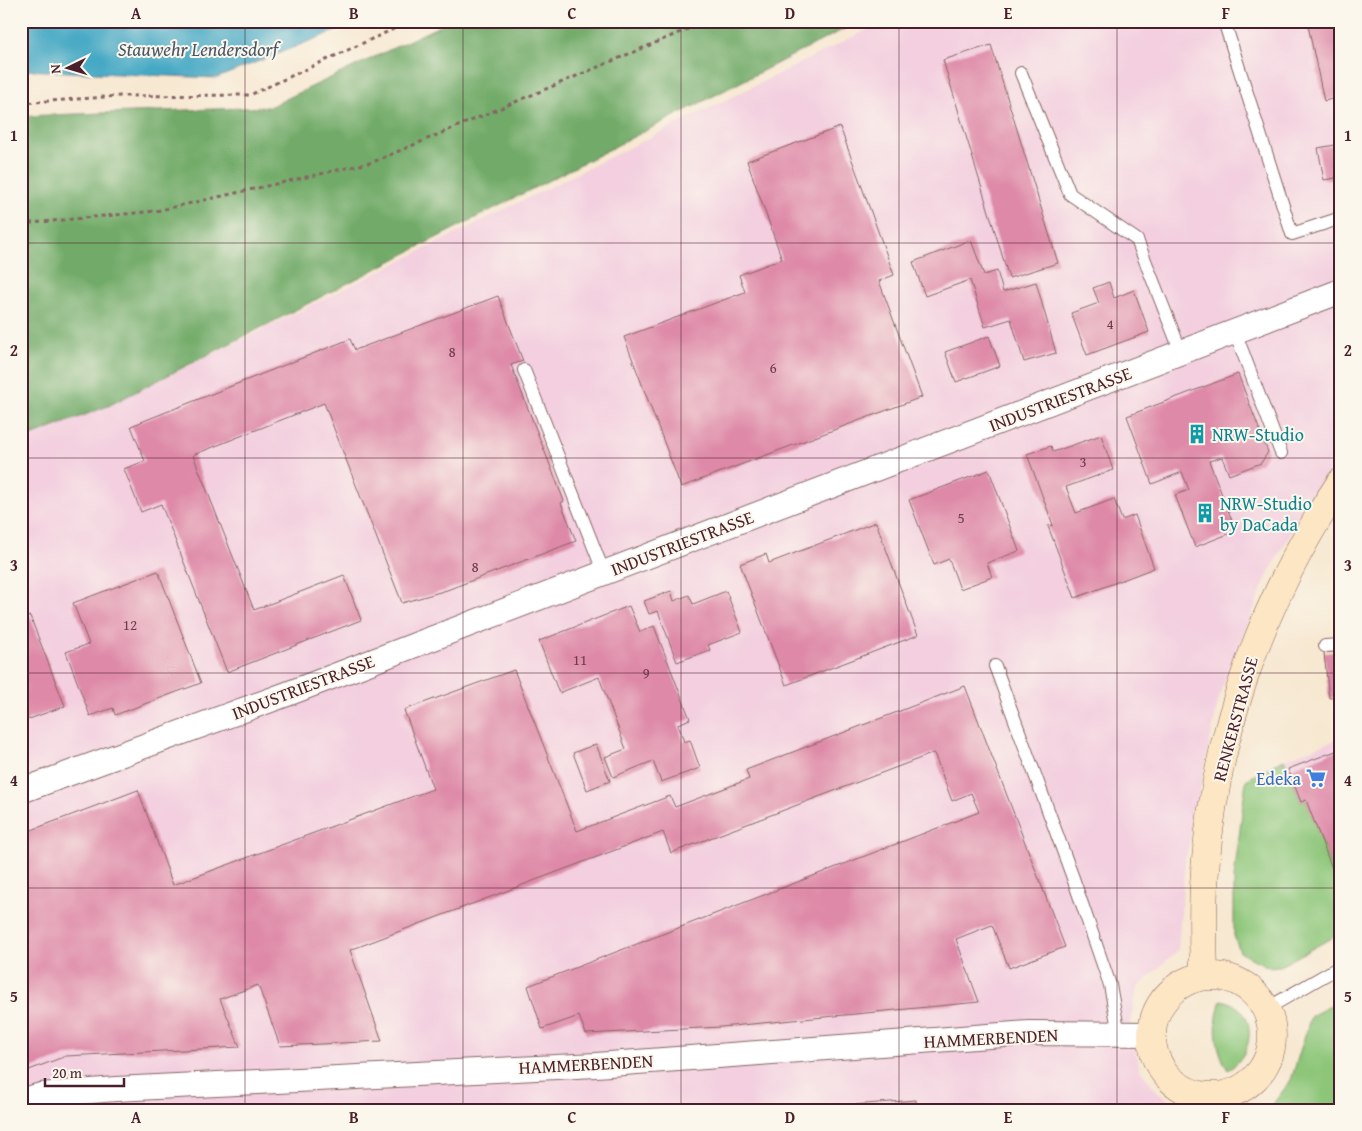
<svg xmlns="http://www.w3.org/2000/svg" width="1362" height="1131" font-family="'Gentium Book Plus',serif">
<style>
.built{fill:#f3cfdf}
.green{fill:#8dc679;stroke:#6c7252}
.forest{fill:#72ab69;stroke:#5e654a}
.water{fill:#45a8c4;stroke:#486478}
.building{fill:#de89a7}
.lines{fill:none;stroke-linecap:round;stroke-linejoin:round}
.lane-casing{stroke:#876565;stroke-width:14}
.street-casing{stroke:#876565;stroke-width:26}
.secondary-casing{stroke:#876565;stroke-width:29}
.path{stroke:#876565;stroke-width:3;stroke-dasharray:4 4;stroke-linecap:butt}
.lane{stroke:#fff;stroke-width:12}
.street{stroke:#fff;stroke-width:24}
.secondary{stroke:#fce6c4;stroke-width:28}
.grid{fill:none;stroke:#4a1f2b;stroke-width:1;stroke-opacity:0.55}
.labels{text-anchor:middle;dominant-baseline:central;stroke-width:4;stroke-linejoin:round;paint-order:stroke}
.number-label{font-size:15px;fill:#6f3a4a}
.street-label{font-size:18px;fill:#4a1f2b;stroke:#fbf7ec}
.culture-label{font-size:18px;fill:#0d838f;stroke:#fbf7ec;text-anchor:start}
.shop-label{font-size:18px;fill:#366cbe;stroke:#fbf7ec;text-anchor:end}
.water-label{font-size:19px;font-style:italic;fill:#485668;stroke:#fbf7ec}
.neatline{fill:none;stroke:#4a1f2b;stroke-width:2}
.grid-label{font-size:16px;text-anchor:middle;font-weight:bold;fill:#4a1f2b}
</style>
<rect width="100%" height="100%" fill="#fbf7ec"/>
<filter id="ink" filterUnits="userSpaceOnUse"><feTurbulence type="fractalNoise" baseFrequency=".02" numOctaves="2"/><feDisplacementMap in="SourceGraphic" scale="10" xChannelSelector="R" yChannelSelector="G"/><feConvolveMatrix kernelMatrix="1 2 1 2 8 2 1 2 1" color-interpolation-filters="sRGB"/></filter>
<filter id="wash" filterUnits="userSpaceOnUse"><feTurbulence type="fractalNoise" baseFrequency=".0096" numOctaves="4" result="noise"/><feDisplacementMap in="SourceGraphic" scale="20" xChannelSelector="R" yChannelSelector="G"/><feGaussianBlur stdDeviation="1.12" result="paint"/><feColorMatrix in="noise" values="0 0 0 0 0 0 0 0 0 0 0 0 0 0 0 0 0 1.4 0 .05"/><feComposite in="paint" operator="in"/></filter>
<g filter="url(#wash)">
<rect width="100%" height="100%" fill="#f7e8d1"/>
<g class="built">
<path d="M885,21H1341V452L1305,508L1268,574L1220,693L1185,862L1178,950L1137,988L1130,1024L1140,1070L1157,1091L1175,1105L1176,1110H21V440L108,406Z"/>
<path d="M1341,738V893L1306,801L1301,802L1284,759Z"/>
</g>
<g class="green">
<path d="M1284,759L1301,802L1306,800L1341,893V933L1280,966L1268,967L1240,952L1234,936V878L1246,780Z"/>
<path d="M1221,1000C1258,1007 1257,1052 1228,1070C1215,1049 1213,1023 1221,1000Z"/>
<path d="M1341,1000V1110H1275L1273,1104L1291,1080L1311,1016Z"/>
</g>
<path class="forest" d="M450,21H860L108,406L21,440V116L269,107Z"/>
<path class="water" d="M21,21H360L217,78L21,70Z"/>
<g id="blocks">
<g class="building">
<path d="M1307,21H1341V97L1324,101Z"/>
<path d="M991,45L1058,263L1009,278L943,60Z"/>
<path d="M840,127L894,275L879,281L922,397L681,487L624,337L745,292L739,275L782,259L747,161Z"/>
<path d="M1341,144V177L1324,180L1318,148Z"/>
<path d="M971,240L984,275L997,271L1003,292L1036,282L1056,353L1024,362L1011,319L985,327L970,280L925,296L913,262Z"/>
<path d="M1109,282L1114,298L1134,290L1149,332L1087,355L1071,313L1099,303L1093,288Z"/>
<path d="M498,296L523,361L511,365L564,501L561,503L576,541L447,590L402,603L324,403L193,455L254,610L344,575L361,620L227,672L161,504L141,512L124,469L145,461L131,426L350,339L355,350Z"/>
<path d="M989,336L1000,366L956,382L945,352Z"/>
<path d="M1238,374L1268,452L1261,463L1229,475L1222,457L1209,461L1236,531L1195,547L1175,495L1189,490L1182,472L1152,484L1127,416Z"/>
<path d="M1101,435L1113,470L1066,487L1076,513L1114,499L1122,520L1135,515L1154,568L1075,598L1048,526L1053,525L1027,454L1051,446L1053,452Z"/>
<path d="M989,470L1019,551L987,563L992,577L960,589L949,559L934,565L909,500Z"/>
<path d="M876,522L918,635L786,685L740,564L766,554L769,563Z"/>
<path d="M158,571L201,683L115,715L113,708L90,716L66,652L89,644L73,603Z"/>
<path d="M671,591L674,601L689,595L693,604L726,591L742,632L708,645L710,650L677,662L658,611L649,614L644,601Z"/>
<path d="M629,606L640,632L654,626L690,719L678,724L684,742L690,740L700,768L661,782L653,761L613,777L605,757L626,749L599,677L559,693L539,641Z"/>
<path d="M30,616L65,706L21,722V619Z"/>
<path d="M1341,651V697L1329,698L1324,653Z"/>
<path d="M514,670L577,831L670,796L675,807L749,779L746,770L965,686L1065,947L1009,968L992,925L956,939L979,1002L721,1027L586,1034L579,1016L542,1029L528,986L979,812L971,793L952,801L934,753L671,853L663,832L350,950L382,1041L280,1046L258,985L220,999L240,1047L66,1056L21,1073V834L138,790L173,885L433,789L404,710Z"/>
<path d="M596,744L610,781L587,790L573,753Z"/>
<path d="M1341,749V892L1306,800L1301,802L1288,769Z"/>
<path d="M916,1100L917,1110H854L853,1105Z"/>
</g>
</g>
</g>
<g filter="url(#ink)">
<use href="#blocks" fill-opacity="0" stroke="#876565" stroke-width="1"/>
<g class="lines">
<defs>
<g id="lane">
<path d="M1224,21L1292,234L1341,218"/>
<path d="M1021,73L1070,194L1137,240L1181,352"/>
<path d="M1235,332L1281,453"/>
<path d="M524,370L604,573"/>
<path d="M1325,646L1341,645"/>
<path d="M995,666L1073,878L1110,985L1119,1034"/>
<path d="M1266,1009L1341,966"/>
</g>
<g id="street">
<path d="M21,791L287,694L1341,291"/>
<path d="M21,1101L41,1095L116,1089L596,1065L1029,1033L1152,1034"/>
</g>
<g id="secondary">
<path d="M1204,976C1203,938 1202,898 1206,859C1218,724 1265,594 1341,482"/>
<circle cx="1212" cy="1036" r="60"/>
</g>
</defs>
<use href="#lane" class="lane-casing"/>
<use href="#street" class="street-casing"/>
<use href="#secondary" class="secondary-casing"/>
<g class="path">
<path d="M21,103L120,96L250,95L411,21"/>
<path d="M21,224L156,211L373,162L707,21"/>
</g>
<use href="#lane" class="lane"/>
<use href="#street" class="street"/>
<use href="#secondary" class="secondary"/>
</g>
</g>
<path class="grid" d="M245,21V1110M463,21V1110M681,21V1110M899,21V1110M1117,21V1110M21,243H1341M21,458H1341M21,673H1341M21,888H1341"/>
<defs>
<symbol id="building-bare" viewBox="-9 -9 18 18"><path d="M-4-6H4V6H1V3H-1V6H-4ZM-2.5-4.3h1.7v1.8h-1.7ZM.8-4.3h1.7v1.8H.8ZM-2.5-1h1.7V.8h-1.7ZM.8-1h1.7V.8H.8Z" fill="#0f9aa8" stroke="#fbf7ec" stroke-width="2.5" paint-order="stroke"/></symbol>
<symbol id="supermarket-bare" viewBox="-9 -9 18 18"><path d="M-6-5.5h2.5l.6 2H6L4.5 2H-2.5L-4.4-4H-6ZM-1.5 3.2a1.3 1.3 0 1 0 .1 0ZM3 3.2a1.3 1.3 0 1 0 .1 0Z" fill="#3f7fe0" stroke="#fbf7ec" stroke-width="2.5" paint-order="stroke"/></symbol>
</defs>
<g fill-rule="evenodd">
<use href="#building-bare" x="1183" y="420" width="28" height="28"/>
<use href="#building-bare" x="1191" y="499" width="28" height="28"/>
<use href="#supermarket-bare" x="1302" y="764" width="28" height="28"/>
</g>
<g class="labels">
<g class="number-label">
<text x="1110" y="323">4</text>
<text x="452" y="351">8</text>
<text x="773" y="367">6</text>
<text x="1083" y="461">3</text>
<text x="961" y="517">5</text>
<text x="475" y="566">8</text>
<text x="130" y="624">12</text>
<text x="580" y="659">11</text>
<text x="646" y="672">9</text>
</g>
<g class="street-label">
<text transform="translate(1060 399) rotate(-21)">INDUSTRIESTRASSE</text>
<text transform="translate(682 543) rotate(-21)">INDUSTRIESTRASSE</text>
<text transform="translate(303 687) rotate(-21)">INDUSTRIESTRASSE</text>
<text transform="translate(1235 719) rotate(-75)">RENKERSTRASSE</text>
<text transform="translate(991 1038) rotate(-3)">HAMMERBENDEN</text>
<text transform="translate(586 1064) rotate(-3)">HAMMERBENDEN</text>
</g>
<g class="culture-label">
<text x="1212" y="434">NRW-Studio</text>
<text x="1220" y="503">NRW-Studio<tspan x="1220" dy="21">by DaCada</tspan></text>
</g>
<g class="shop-label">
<text x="1301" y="778">Edeka</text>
</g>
<g class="water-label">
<text x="198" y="49">Stauwehr Lendersdorf</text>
</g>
</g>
<rect width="1362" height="1131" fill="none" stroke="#fbf7ec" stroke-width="55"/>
<g transform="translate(68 68) rotate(265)" stroke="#fbf7ec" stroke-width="4" paint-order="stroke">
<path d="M0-4L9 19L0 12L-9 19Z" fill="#4a1f2b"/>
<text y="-8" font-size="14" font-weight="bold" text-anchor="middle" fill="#4a1f2b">N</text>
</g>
<path d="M45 1078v8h79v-8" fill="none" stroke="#4a1f2b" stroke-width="2.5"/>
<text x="52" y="1078" font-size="15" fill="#4a1f2b" stroke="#fbf7ec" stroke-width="4" paint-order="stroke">20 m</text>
<rect x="28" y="28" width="1306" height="1076" class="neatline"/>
<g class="grid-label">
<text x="136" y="19">A</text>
<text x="354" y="19">B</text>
<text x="572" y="19">C</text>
<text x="790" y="19">D</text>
<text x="1008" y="19">E</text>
<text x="1226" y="19">F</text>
<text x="14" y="141">1</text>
<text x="1348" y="141">1</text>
<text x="14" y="356">2</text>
<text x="1348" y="356">2</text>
<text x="14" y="571">3</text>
<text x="1348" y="571">3</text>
<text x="14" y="786">4</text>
<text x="1348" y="786">4</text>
<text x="14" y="1002">5</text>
<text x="1348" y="1002">5</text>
<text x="136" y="1123">A</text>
<text x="354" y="1123">B</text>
<text x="572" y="1123">C</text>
<text x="790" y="1123">D</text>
<text x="1008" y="1123">E</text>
<text x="1226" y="1123">F</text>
</g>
</svg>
